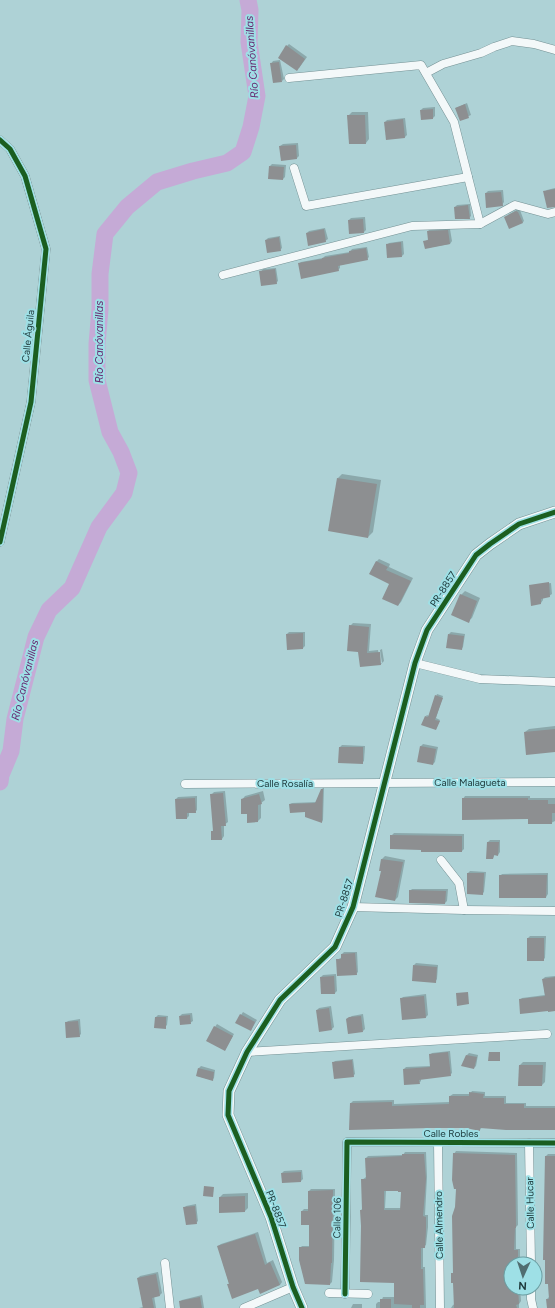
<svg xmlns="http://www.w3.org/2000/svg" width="555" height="1308" font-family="Figtree,sans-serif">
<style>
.shadow{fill:#0003;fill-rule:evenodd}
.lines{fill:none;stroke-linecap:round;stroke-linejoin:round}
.river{stroke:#c5aad6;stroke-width:17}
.building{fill:#8d8f91;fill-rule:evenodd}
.street-casing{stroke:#749194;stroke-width:9}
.secondary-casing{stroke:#749194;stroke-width:12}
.street{stroke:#f3f8f9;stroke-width:8}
.secondary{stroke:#f3f8f9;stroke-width:11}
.cycleway-casing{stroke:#9ee0e6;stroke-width:8}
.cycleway{stroke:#1b5e20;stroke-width:5}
.labels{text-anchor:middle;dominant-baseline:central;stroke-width:4;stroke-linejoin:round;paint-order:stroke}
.street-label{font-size:10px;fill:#1d383a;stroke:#9ee0e6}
.water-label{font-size:11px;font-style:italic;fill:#67276f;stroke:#9ee0e6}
</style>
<rect width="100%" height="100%" fill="#aed2d6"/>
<g class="shadow">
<path d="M289,44L307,57L299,68L287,46Z"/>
<path d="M280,60L284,79L282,81L271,64L273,61Z"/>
<path d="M467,103L471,115L460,120L456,108Z"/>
<path d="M435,107V116L433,118L421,110L423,108Z"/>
<path d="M352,112H368L369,139L366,143L348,116Z"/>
<path d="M405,118L407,135L405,137L387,139L385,122L387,120Z"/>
<path d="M298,143L299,156L297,158L280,146L283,144Z"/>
<path d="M272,164L286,165L285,177L283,179L269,178L270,166Z"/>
<path d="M555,188V205L545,192L547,190Z"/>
<path d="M503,190L504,202L502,205L486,193L488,191Z"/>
<path d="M470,204L471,216L469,218H456L455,207L457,205Z"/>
<path d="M518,209L520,210L524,221L522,223L508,215Z"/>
<path d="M365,217L366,230L364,232L349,220L351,218Z"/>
<path d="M325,228L328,239L325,241L307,233L309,231Z"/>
<path d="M430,229H450L452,241L450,244L426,248L424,242L429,239L428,231Z"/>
<path d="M280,236L282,248L280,250L266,240L268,238Z"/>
<path d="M403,241L404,254L402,256L387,245L389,243Z"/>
<path d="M367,247L369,257L367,259L340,265V268L338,270L299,264L301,262L323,258L325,256L350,252L352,249Z"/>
<path d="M276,268L278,281L276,283L261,272L263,269Z"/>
<path d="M342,474L381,480L373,532L368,537L338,478Z"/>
<path d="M379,559L390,564L389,567L413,578L401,602L398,605L390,583L376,562Z"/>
<path d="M551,583L552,594L549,596L543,597V600L541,603L531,586Z"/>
<path d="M465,591L480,598L472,618L468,621L461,595Z"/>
<path d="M353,623L371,624L369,651L378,650L380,663H382L381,664L361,666L359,651L350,626Z"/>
<path d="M289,632H305V646L303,648L287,634Z"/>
<path d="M451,632L465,634L463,647L461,649L449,634Z"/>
<path d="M382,649L384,661L382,663L380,650Z"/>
<path d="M437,694L443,696L436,718L440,720L436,729L426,716L427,715L429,716Z"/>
<path d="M555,726V751L525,732L529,729Z"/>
<path d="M423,744L438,747L435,762L433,764L419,761L421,746Z"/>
<path d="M342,745L365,746L364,761L362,763L339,762L340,747Z"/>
<path d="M324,787L323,820L322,822L306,811L290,804L292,803L317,802L322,789Z"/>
<path d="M225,791L228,822L224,825V836L222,839L212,832L214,829L211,795L214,792Z"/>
<path d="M263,791L265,800L261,803V818L258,821L248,813L242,800L245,796Z"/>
<path d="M197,796V810L195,812H189V816L187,818L176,799L178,797Z"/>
<path d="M465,796H530V798H555V821L551,823L529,818L463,799Z"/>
<path d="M394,833L464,834V849L462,851L422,849L392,835Z"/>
<path d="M490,840H500V852L498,855L495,854L493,858L488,842Z"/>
<path d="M385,856L405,860L398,897L395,900L382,859Z"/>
<path d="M470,871L486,872L484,892L482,894L468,893V873Z"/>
<path d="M548,873V894L546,897L500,876L502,874Z"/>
<path d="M412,889H448L447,901L445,903L410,891Z"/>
<path d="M530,936H546L545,958L543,960H528V938Z"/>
<path d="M344,952H357L358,972L356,974L337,960L342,957V954Z"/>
<path d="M416,963L438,965L437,979L435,982L414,965Z"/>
<path d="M336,974L337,991L335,993L321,977L323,975Z"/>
<path d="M555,976V1010L520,1000L522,998L545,995L543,979L545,977Z"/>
<path d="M426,994L428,1015L426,1017L401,999L403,997Z"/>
<path d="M331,1006L334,1027L332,1029L317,1010L319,1008Z"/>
<path d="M243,1012L257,1020L251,1030L241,1015Z"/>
<path d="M192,1013L193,1021L190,1023L180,1016L182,1014Z"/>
<path d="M363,1014L365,1029L363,1031L349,1018L352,1016Z"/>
<path d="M158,1015L168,1016L167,1025L165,1027L156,1017Z"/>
<path d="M80,1019L81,1034L79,1036L66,1023L68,1021Z"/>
<path d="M217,1024L234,1034L225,1050L215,1027Z"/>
<path d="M450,1051L452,1073L450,1075L421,1079V1081L419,1083L404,1069L406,1067L431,1066L430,1055L432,1053Z"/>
<path d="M469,1053L478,1055L476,1066L474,1068L467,1055Z"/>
<path d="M353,1059L355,1074L353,1076L333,1063L335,1061Z"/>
<path d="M523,1062H546L545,1082L542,1085L520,1065Z"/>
<path d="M201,1066L215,1070L214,1078L212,1080L197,1076L199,1068Z"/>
<path d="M472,1091L485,1092V1096H506V1103H526V1106H555V1129L482,1127L480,1130L351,1103L353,1101L394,1100V1104L450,1102V1096L453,1094H470Z"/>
<path d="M456,1151L517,1153L518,1225L516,1227V1249H520V1258L517,1260V1264H511V1288H520L521,1301L519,1304V1308H451L453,1305L455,1304L454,1273L457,1188L454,1154Z"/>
<path d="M405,1152H426L427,1177L425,1215H428V1227L426,1245L423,1247V1267H425L426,1308H376V1304L378,1302H381L383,1297H395V1282L362,1226L361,1210L363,1208L362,1180L366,1177V1158L368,1156L403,1155ZM386,1190H400L402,1191L401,1208H385Z"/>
<path d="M548,1154H555V1308H548L547,1299L549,1297L546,1156Z"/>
<path d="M302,1170L303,1179L301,1181L282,1173L284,1171Z"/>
<path d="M311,1189H335L334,1260L332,1282L330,1284L300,1248L302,1246H310V1224L302,1211L304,1209H309V1191Z"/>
<path d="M248,1193V1208L245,1211L220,1197L223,1194Z"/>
<path d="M196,1204L198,1221L196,1223L184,1208L186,1206Z"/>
<path d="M258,1232L267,1263L273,1260L282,1282L280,1285L258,1288L228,1285L229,1283L218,1246L221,1244Z"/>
<path d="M158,1272L162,1293L160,1295L154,1296L156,1308H139L143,1307L138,1278L140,1276Z"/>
<path d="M202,1295L204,1308H181L180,1302L182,1300Z"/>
<path d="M353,1304H362V1308H351Z"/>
</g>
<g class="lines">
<path class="river" d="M0,782L1,775L11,751L15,719L36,637L49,610L72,588L99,527L124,493L129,473L121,452L110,432L97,380V344L100,309V274L105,234L127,207L157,182L193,171L227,163L243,152L251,127L257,96L249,42L250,10L248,0"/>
</g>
<g class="building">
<path d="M286,45L305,59L297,71L278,58Z"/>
<path d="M279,62L282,82L273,83L270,63Z"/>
<path d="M465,104L469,118L460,121L455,108Z"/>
<path d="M433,109V119L421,120L420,110Z"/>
<path d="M347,115H365L366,144H349Z"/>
<path d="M403,119L405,138L386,140L384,122Z"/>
<path d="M296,145L297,159L281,161L279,146Z"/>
<path d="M269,166L284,167L283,180L268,179Z"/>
<path d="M555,189V207L547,208L543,191Z"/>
<path d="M501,192L503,206L486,208L485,193Z"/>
<path d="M468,205L470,219H455L454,207Z"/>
<path d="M516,211L518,212L523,223L509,229L504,217Z"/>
<path d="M363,219L364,233L349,234L348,220Z"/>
<path d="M324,229L326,242L308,246L306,233Z"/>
<path d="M448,230L450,244L425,249L423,241L428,240L427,231Z"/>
<path d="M279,237L281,251L267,253L265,240Z"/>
<path d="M401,242L402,257L387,258L386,244Z"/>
<path d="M366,248L368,260L338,266L339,271L301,279L298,263L322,259V258L349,253V251Z"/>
<path d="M275,269L277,284L261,286L259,271Z"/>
<path d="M337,478L377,484L368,538L328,531Z"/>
<path d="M376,561L388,567L386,570L411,581L398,606L382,599L389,584L369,574Z"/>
<path d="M549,582L550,597L541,599V604L531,606L529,585Z"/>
<path d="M460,594L477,601L469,623L451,615Z"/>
<path d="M349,625L369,627L367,653L380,652L381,665L360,667L358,652L347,651Z"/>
<path d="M303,633V649L287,650L286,634Z"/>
<path d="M448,634L464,636L462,650L446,648Z"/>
<path d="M435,695L443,698L435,720L440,721L436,730L421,725L425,716L428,717Z"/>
<path d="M555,729V752L526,755L524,732Z"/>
<path d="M420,746L436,749L433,765L417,762Z"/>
<path d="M339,747H363V764L338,763Z"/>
<path d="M321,789H323L322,823L305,817V812L290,813L289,804L315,803Z"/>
<path d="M223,793L226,826H221L222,840H211V831H213L210,794Z"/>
<path d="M259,794L262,804L258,805V822L247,823V814H241V799Z"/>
<path d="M195,798L196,813H187V819H176L175,799Z"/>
<path d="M462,798H528V800H548V804H555V813H552V824H528V819L462,820Z"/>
<path d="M390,835L462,836V852H421V850L390,849Z"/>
<path d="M487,842H499L498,856L494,855L493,859H486Z"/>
<path d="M381,859L403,862L395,901L375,897L381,871H379Z"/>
<path d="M467,873H484L483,895L467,894Z"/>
<path d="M499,875H547L546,898H499Z"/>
<path d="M409,890L446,891L445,904L409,903Z"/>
<rect x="527" y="938" width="17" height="23"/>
<path d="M355,953L357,975L337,976L336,959H341V954Z"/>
<path d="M413,965L437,967L436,983L412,981Z"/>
<path d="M334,976L335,994H321L320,977Z"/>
<path d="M555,977V1011L548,1012V1011L520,1014L519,999L545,996L542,979Z"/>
<path d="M468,992L469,1004L457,1006L456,993Z"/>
<path d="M424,996L426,1018L402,1020L400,998Z"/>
<path d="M329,1008L332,1030L319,1032L316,1010Z"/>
<path d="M240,1014L255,1022L251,1031L235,1023Z"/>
<path d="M190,1015L191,1024L180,1025L179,1016Z"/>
<path d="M361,1016L363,1032L348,1034L346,1019L349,1017Z"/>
<path d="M155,1017H166V1029L154,1028Z"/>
<path d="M78,1021L80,1037L66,1038L65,1022Z"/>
<path d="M214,1026L233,1036L225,1051L206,1041Z"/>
<path d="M448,1052L451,1076L419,1080L420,1084L404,1085L403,1069L430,1067L429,1054Z"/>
<path d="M489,1052H500V1061H488Z"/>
<path d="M466,1055L477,1057L474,1069L461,1066Z"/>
<path d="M352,1060L354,1077L334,1079L332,1062Z"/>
<path d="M519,1065H543L542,1086H518Z"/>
<path d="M198,1068L214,1072L213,1081L196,1076Z"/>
<path d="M469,1092L484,1094L483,1098H504V1104H524V1108H555V1130H506L480,1128V1131L466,1128H431L349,1130L350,1103L392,1102V1106L449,1104V1096H469Z"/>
<path d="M453,1153L515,1155L516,1228H515L514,1250H518V1261L512,1262L511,1264V1288H518L519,1304L516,1305L517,1308H454L453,1283H451V1273H453L452,1216L455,1207L456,1189H454L452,1180Z"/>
<path d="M402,1154H424L426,1179L423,1216L426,1217V1230L425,1248H421V1269H423L424,1305H420V1308H412V1305L394,1304V1283L360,1282L361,1226L360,1210H362L361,1179H366L365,1158L402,1156ZM384,1191H398V1192H401L400,1210H384Z"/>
<path d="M545,1156H555V1308H547L546,1299H549L548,1284H545V1260H543Z"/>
<path d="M301,1172V1182L282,1183L281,1173Z"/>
<path d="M204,1186L214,1187L213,1197L203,1196Z"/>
<path d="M333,1190L332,1263H331L330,1285L305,1284L299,1260V1247H309V1225H301V1211H308V1191Z"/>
<path d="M245,1196V1212L219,1213V1197Z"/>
<path d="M195,1206L197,1224L186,1225L183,1207Z"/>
<path d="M255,1234L265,1265L270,1262L280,1285L260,1294L258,1289L232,1299L227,1284H229L217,1246Z"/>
<path d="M156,1274L160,1296L152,1298L154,1308H143L137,1278Z"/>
<path d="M200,1297L202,1308H180L179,1301Z"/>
<rect x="380" y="1299" width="11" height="9"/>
</g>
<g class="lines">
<defs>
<g id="street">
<path d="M426,73L443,64L481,53L494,47L512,41L534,44L555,50"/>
<path d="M289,78L421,65L454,122L480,224"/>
<path d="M0,140L10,149L25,176L46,249L31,402L0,542"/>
<path d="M294,168L306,206L468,177"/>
<path d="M223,275L412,226L480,224L515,205L548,214L555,212"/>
<path d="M415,663L480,679L555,682"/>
<path d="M185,784L555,782"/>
<path d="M441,860L459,883L464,910"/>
<path d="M353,907L464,910L555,911"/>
<path d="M247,1052L547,1034"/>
<path d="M438,1142L440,1308"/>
<path d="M529,1143L531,1264"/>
<path d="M165,1263L170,1308"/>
<path d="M531,1288V1299L533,1308"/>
<path d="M329,1293L368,1294"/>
<path d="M345,1294L347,1142L555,1143"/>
<path d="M244,1308L293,1287"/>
</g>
<path id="secondary" d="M302,1308L293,1287L271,1217L228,1115L229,1091L247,1052L280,1000L335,947L353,907L415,663L427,630L476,555L490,544L519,524L555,512"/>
</defs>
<use href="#street" class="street-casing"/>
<use href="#secondary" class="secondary-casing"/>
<use href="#street" class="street"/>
<use href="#secondary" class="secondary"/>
<defs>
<g id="cycleway">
<path d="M0,140L10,149L25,176L46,249L31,402L0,542"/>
<path d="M345,1294L347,1142L555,1143"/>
<path d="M302,1308L293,1287L271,1217L228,1115L229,1091L247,1052L280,1000L335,947L353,907L415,663L427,630L476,555L490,544L519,524L555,512"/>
</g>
</defs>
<use href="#cycleway" class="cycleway-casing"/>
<use href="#cycleway" class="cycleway"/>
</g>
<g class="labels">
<g class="street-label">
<text transform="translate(28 336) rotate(-84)">Calle Águila</text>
<text transform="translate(443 589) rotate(-57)">PR-8857</text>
<text x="470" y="782">Calle Malagueta</text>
<text x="285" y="783">Calle Rosalía</text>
<text transform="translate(344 898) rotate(-72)">PR-8857</text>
<text x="451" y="1133">Calle Robles</text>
<text transform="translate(530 1203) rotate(-91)">Calle Hucar</text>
<text transform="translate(276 1209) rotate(69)">PR-8857</text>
<text transform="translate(337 1218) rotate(-89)">Calle 106</text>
<text transform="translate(439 1225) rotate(-91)">Calle Almendro</text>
</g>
<g class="water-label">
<text transform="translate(252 57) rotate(-94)">Río Canóvanillas</text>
<text transform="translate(99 342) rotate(-90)">Río Canóvanillas</text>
<text transform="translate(25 680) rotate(-76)">Río Canóvanillas</text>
</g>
</g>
<g transform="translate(523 1276) rotate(183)"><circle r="19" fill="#9ee0e6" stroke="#6a9da1"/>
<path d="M0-3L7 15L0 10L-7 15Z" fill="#506e71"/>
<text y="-6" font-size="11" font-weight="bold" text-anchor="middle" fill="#1d383a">N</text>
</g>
</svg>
